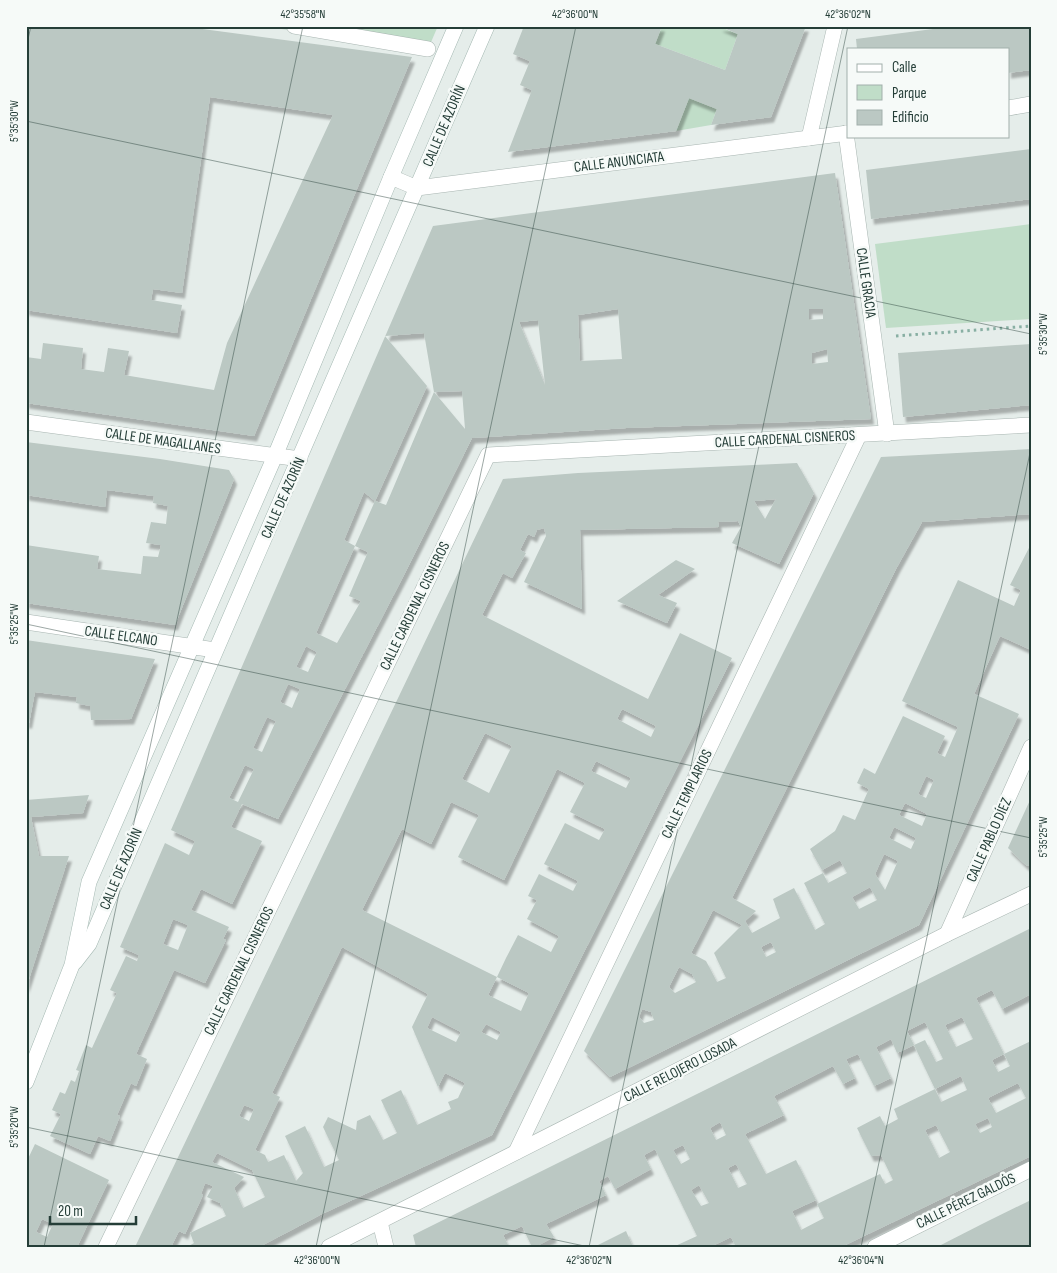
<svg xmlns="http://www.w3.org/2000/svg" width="1057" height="1273" font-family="'Sofia Sans Condensed',sans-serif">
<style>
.green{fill:#c0ddc8}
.building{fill:#bbc8c3;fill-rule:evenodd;filter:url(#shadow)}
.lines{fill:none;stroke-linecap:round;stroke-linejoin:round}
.street-casing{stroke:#a8b5b1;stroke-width:16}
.secondary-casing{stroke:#a4b8b2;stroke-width:16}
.path{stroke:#88afa3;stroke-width:3;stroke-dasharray:2.5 4;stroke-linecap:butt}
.street{stroke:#fff;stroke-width:15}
.secondary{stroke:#fff;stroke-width:15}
.ticks{fill:none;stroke:#253e38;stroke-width:1;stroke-opacity:0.45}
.labels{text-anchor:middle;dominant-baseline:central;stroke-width:5;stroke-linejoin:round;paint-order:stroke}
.street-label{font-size:15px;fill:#253e38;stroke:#f6faf8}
.neatline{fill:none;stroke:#253e38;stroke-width:2}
.ticks-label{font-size:12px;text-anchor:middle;fill:#253e38}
</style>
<defs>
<filter id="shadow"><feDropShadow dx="3" dy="5.5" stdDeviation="1" flood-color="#0004"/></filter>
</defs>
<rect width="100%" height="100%" fill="#e5edea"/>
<g class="green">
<path d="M260,26H438L428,49Z"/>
<path d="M662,26H718L738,34L725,70L655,44Z"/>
<path d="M689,98L717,109L711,125L676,131Z"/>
<path d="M1031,224V319L886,328L875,244Z"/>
</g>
<g class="building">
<path d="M26,26H180L412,57L254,436L26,403V357L41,359L43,343L83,348L81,369L104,372L108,348L129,351L124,375L214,390L227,343L333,115L210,97L182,293L153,289L151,300L182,305L177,333L26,310Z"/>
<path d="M524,26H662L655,44L725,70L738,34L719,26H806L771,117L711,125L717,109L689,98L676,131L508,152L532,90L520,85L530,61L513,54Z"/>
<path d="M956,26H1031V70L1008,73V49H857L856,39Z"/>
<path d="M1031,149V199L871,219L866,170Z"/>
<path d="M835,173L871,419L626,428L472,438L407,569L278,819L242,804L231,827L262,841L232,904L201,889L191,910L229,927L223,939L226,940L205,983L174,970L136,1054L147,1059L136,1086L131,1083L117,1115L120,1116L110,1141L98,1136L90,1154L50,1136L61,1114L52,1110L60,1092L65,1094L71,1080L75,1082L79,1071L76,1070L86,1045L92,1048L117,993L110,990L126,956L137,961L139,955L120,947L165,843L189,855L195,841L171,830L433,226ZM618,309L622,359L580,361L578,315ZM809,309H823V319L809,320ZM538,320L545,385L519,322ZM424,333L434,392L386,505L375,501L355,546L368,552L349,596L361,601L337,643L316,633L355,546L344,540L364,492L375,501L427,386L385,336ZM827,349L828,362L812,364V353ZM462,391L465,429L434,392ZM306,646L317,652L308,672L296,667ZM288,684L300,689L292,708L280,702ZM267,717L276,721L262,752L253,748ZM245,765L254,769L238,802L229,798ZM173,919L188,925L178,950L163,944Z"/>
<path d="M1031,344V405L903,417L898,353Z"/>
<path d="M26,442L160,459L229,470L234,479L175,625L26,603V545L99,556L97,569L141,574L143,556L158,557L161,545L146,543L151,522L166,524L168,506L153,503L154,496L107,490L105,507L26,495Z"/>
<path d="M1031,449V514L922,522L897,567L732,898L756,911L745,921L752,933L780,918L773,899L794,888L815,930L825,924L804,883L823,873L828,883L847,873L840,860L822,870L810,849L835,831L843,815L855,820L869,789L857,783L864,768L875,774L903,716L945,736L937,753L945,757L958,727L902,701L958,580L1014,606L1021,590L1010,585L1031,544V650L1000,636L974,694L1019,714L919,925L610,1077L584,1051L881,457ZM926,776L934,780L926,798L918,794ZM905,803L927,814L922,826L899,815ZM894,827L916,838L911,849L889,838ZM884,854L898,861L885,890L875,874ZM870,887L877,900L859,909L852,897ZM713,910L742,925L714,953L726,978L717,982L706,961L691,953ZM771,942L776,952L766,957L761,947ZM679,967L692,974L696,982L675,993L669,987ZM642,1009L651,1012L654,1020L644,1023L639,1017Z"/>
<path d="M797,463L814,493L779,564L732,543L741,527L738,521L718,522L719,527L580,530L582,609L524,582L546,536L544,528L537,530L534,537L528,534L520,550L526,553L512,578L503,573L482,615L648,699L680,633L732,658L492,1135L322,1214L259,1247H187L194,1243L190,1233L226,1216L220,1203L207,1197L213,1186L205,1183L201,1194L203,1195L185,1234L179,1231L171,1247H135L503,479L578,473ZM776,499L765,519L754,501ZM622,709L656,726L651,737L617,719ZM485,733L512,746L489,793L462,779ZM596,761L631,778L626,788L591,771ZM557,769L585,783L570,812L605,829L599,840L565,823L544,864L578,881L573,891L539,874L528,896L537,900L527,919L559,936L551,952L518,935L506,958L497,977L529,993L521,1011L488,995L497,977L362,910L402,829L431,844L451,802L479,815L458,857L504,880ZM342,947L428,994L412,1027L438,1087L445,1073L465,1083L458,1098L448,1102L451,1109L417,1125L401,1090L381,1100L397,1133L383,1140L370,1115L357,1121L356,1130L328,1117L323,1127L339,1160L324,1167L305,1126L285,1136L303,1173L296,1181L284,1155L268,1162L265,1155L255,1150L280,1097L272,1093ZM432,1017L461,1032L456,1042L427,1028ZM486,1024L501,1032L497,1040L481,1032ZM244,1105L254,1109L249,1121L239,1116ZM217,1153L252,1170L265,1197L243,1208L234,1188L244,1177L212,1162Z"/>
<path d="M676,560L695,569L658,595L677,603L667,623L617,601Z"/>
<path d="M26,640L155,659L131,719L91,720L90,706L76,703L77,697L35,692L29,723H26Z"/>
<path d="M89,795L83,813L31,817L39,856H69L26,988V800Z"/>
<path d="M1031,798V864L1027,866L1008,848Z"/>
<path d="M1031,928V994L1002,1009L992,990L976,998L1004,1054L992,1060L998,1072L1010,1066L1004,1054L1031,1041V1077L1029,1078L1031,1081V1156L841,1247H736L731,1237L710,1247H673L697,1236L655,1149L644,1155L651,1169L615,1189L608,1176L599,1181L606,1195L546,1224L554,1237L535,1247H532L522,1226L503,1235L509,1247H416L413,1235ZM962,1017L973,1039L956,1047L945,1025ZM925,1022L943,1059L936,1062L925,1040L914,1045L907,1031ZM891,1039L897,1053L914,1045L935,1089L961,1076L967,1090L941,1102L935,1089L894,1109L898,1119L885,1126L880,1116L857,1128L871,1156L881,1155L893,1180L885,1184L880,1174L817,1204L824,1218L801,1230L792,1211L816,1200L796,1160L766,1174L745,1134L784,1115L774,1096L833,1066L843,1084L855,1078L846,1059L858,1054L874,1086L891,1078L876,1047ZM1018,1083L1026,1098L996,1113L988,1098ZM988,1118L992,1127L980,1133L975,1124ZM720,1122L726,1135L716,1140L710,1128ZM936,1125L950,1152L939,1158L925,1130ZM683,1145L690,1159L681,1164L673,1150ZM736,1164L747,1184L738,1188L728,1168ZM699,1185L709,1203L701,1206L691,1190Z"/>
<path d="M35,1144L109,1180L77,1247H26V1163ZM42,1219L53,1224L47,1237L36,1232Z"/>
<path d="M1031,1200V1247H937L988,1221Z"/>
<path d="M626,1231L633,1247H594Z"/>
</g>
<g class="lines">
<defs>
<g id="street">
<path d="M294,26L428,49"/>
<path d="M1008,108L1031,104"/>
<path d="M846,133L887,434"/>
<path d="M809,138L835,26"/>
<path d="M391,177L417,188L848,133"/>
<path d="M26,422L300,459"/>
<path d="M26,622L215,650"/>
<path d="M947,934L1031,747"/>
<path d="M516,1152L859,435"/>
<path d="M380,1222L386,1247"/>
<path d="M106,1247L488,455L1031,425"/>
<path d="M329,1247L947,934L1031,894"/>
<path d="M875,1247L1031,1169"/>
</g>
<g id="secondary">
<path d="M75,962L89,944C220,637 355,333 487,26"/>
<path d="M26,1082L72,965L89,882L275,456L391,177L456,26"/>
</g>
</defs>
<use href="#street" class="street-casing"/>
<use href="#secondary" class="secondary-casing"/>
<path class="path" d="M896,336L1031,326"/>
<use href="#street" class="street"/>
<use href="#secondary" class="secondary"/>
</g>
<path class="ticks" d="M26,48L31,26M26,121L1031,334M26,624L1031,838M26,1127L589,1247M44,1247L303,26M316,1247L576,26M589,1247L848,26M861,1247L1031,448"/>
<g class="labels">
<g class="street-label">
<text transform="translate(444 126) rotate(-67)">CALLE DE AZORÍN</text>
<text transform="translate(619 162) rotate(-7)">CALLE ANUNCIATA</text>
<text transform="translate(866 283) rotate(82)">CALLE GRACIA</text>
<text transform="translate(785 439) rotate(-3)">CALLE CARDENAL CISNEROS</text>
<text transform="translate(163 441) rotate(8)">CALLE DE MAGALLANES</text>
<text transform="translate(283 498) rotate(-66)">CALLE DE AZORÍN</text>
<text transform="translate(415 606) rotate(-64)">CALLE CARDENAL CISNEROS</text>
<text transform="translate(121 636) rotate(8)">CALLE ELCANO</text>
<text transform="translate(687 794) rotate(-64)">CALLE TEMPLARIOS</text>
<text transform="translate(989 840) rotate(-66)">CALLE PABLO DÍEZ</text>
<text transform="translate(121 869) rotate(-67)">CALLE DE AZORÍN</text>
<text transform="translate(239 971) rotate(-64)">CALLE CARDENAL CISNEROS</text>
<text transform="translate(680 1070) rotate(-27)">CALLE RELOJERO LOSADA</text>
<text transform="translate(966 1201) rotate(-26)">CALLE PÉREZ GALDÓS</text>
</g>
</g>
<rect width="1057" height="1273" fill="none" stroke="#f6faf8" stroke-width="55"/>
<rect x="847" y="48" width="162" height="90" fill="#f6faf8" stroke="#a2afab"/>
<rect x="857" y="64" width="25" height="8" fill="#ffffff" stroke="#a2afab"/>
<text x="892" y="72" font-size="15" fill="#253e38">Calle</text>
<rect x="857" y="85" width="25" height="15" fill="#c0ddc8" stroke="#a2afab"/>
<text x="892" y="98" font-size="15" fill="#253e38">Parque</text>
<rect x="857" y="110" width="25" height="15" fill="#bbc8c3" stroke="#a2afab"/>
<text x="892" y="122" font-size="15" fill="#253e38">Edificio</text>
<path d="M50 1216v8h86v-8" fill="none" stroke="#253e38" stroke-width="2.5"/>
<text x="58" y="1216" font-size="15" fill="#253e38" stroke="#f6faf8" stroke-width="4" paint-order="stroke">20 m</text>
<rect x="28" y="28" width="1002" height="1218" class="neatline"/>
<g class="ticks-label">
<text x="303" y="18">42°35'58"N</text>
<text x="575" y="18">42°36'00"N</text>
<text x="848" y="18">42°36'02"N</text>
<text transform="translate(14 121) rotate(-90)" y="4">5°35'30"W</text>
<text transform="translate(1043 334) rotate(-90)" y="4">5°35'30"W</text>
<text transform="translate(14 624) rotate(-90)" y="4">5°35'25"W</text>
<text transform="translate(1043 837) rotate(-90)" y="4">5°35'25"W</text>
<text transform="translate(14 1127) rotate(-90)" y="4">5°35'20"W</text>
<text x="317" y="1264">42°36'00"N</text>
<text x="589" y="1264">42°36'02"N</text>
<text x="861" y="1264">42°36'04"N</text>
</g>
</svg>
